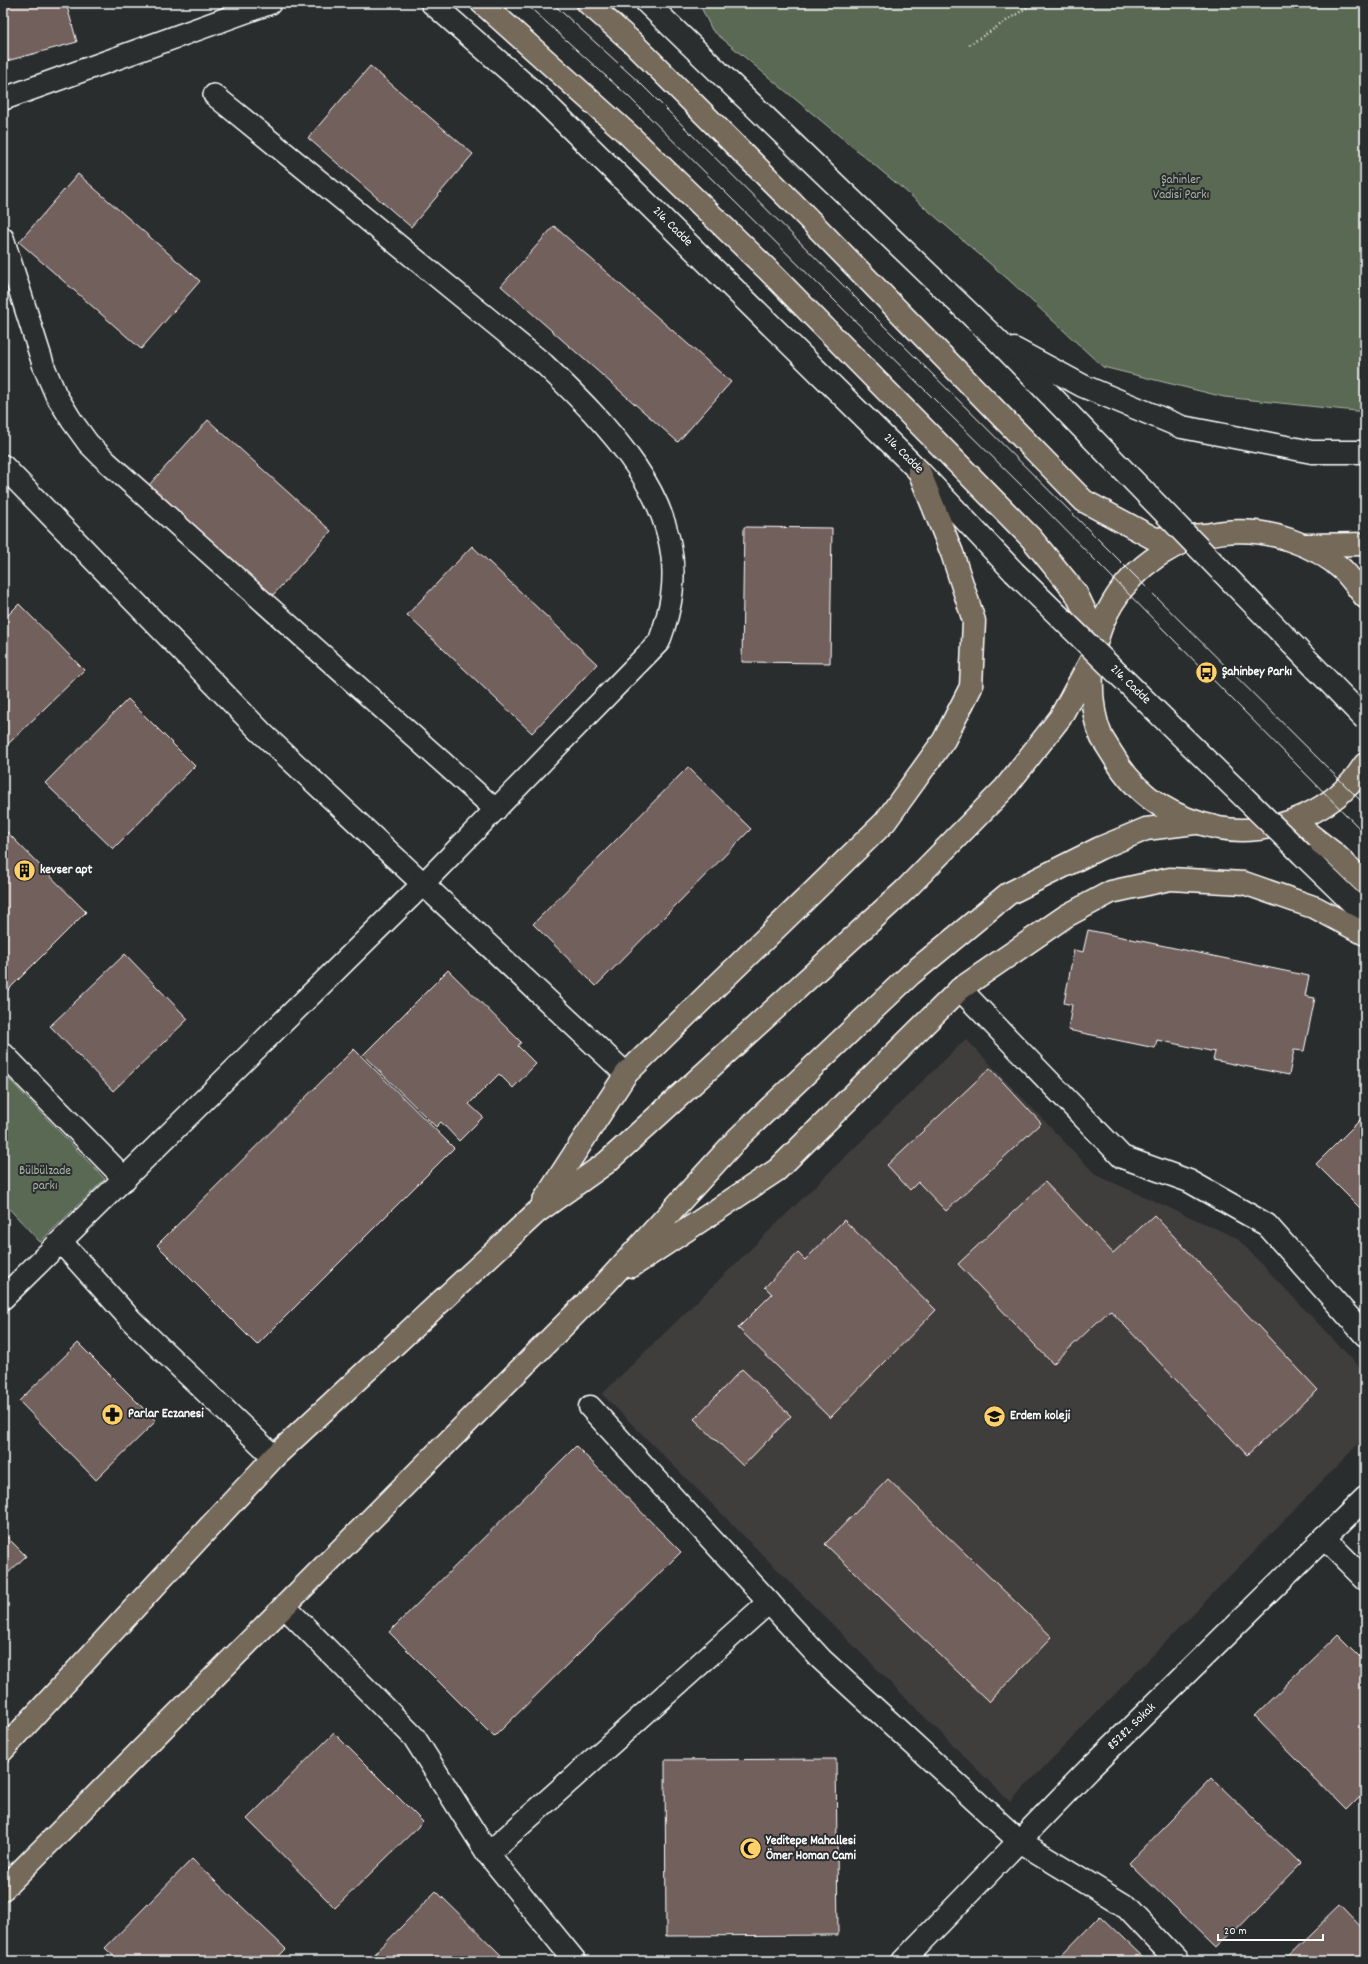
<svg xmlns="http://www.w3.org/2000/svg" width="1368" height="1964" font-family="Dekko,sans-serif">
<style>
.built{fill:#403c3c}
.green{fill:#5a6952;stroke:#acb4a8}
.building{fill:#72605d;stroke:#fff}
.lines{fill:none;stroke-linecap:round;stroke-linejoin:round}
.lane-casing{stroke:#fff;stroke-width:24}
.street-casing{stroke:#fff;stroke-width:25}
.secondary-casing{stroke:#fff;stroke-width:25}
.primary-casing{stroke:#fff;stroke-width:25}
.path{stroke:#fff;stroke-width:2.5;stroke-dasharray:1 3;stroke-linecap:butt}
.lane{stroke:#2a2d2e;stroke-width:21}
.street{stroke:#2a2d2e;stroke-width:22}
.secondary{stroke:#2a2d2e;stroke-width:22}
.primary{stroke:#746a5a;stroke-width:22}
.tram{stroke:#fff;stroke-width:1}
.secondary-bridge-casing{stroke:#fff;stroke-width:25;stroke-linecap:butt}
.secondary-bridge{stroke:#2a2d2e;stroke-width:22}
.labels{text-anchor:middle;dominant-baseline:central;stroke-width:4;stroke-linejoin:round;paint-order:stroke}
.park-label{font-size:13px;fill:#acb4a8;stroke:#2a2d2e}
.street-label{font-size:13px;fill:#fff;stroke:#2a2d2e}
.poi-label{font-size:13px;font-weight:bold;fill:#fff;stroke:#2a2d2e;text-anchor:start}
</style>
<rect width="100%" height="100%" fill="#2a2d2e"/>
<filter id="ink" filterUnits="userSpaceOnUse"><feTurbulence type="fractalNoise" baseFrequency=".025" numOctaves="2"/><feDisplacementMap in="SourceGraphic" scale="8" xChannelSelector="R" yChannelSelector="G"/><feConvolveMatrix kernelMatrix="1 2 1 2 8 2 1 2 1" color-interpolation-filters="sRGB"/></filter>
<g filter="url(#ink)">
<path class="built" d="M966,1039L1096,1175L1237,1238L1365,1373V1437L1010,1802L602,1394Z"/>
<g class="green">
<path d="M699,3H1365V412L1224,397L1103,367L1009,280L902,188L712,30Z"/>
<path d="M3,1073L105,1179L40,1242L3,1202Z"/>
</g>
<g class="building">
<path d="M3,3H66L77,42L3,62Z"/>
<path d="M370,66L473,154L411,227L308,138Z"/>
<path d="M78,174L200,281L141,349L19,242Z"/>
<path d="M554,226L731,382L678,442L501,286Z"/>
<path d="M208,420L331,531L272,596L149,485Z"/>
<path d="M744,527L832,528L830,663L742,662Z"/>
<path d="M472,546L597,664L532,733L407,615Z"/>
<path d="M19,604L84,670L4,748L3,620Z"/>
<path d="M128,699L195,766L113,849L45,783Z"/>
<path d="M688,767L751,829L596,986L533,924Z"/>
<path d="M3,828L86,912L8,990L3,985Z"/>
<path d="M1088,930L1309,976L1305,996L1315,998L1304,1051L1294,1050L1289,1075L1213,1060L1215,1052L1157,1040L1155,1048L1068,1030L1072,1005L1064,1003L1074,950L1083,952Z"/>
<path d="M125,954L188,1019L113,1091L50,1026Z"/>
<path d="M448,970L521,1042L518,1046L536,1064L513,1088L499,1074L469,1104L483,1117L459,1141L441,1122L436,1127L363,1055Z"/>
<path d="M354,1049L454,1148L257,1345L157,1245Z"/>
<path d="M990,1068L1041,1123L946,1211L918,1182L910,1190L887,1165Z"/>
<path d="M1365,1115V1213L1316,1164Z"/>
<path d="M1045,1182L1113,1253L1154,1215L1318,1390L1247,1455L1110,1310L1053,1364L958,1264Z"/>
<path d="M844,1220L936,1310L830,1418L738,1328L772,1294L765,1287L798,1253L805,1260Z"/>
<path d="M78,1343L156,1421L96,1480L19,1401Z"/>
<path d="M742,1369L791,1416L743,1466L694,1419Z"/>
<path d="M576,1446L681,1552L494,1737L389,1632Z"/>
<path d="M888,1479L1052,1637L989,1702L825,1544Z"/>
<path d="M3,1533L26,1556L3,1578Z"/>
<path d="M1338,1634L1365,1661V1791L1346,1810L1254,1716Z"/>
<path d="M334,1733L423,1822L335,1908L247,1819Z"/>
<path d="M836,1759L838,1935L666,1936L665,1760Z"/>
<path d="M1212,1778L1300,1864L1217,1949L1129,1863Z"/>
<path d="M192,1859L286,1949L274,1961H119L105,1948Z"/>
<path d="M436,1891L507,1961H368Z"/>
<path d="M1340,1905L1365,1931V1961H1282Z"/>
<path d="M1100,1916L1147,1961H1056Z"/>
</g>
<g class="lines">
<defs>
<g id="lane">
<path d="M214,95L544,364C605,423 683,498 672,592C670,609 665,626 659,642L423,884"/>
<path d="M3,238L44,367L56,395L72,421L88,443L107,462L496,810"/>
</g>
<g id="street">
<path d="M3,99L270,3"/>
<path d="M3,466L262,733L626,1074"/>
<path d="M960,989L1122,1157L1189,1181L1267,1225L1365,1335"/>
<path d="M3,1054L125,1179"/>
<path d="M61,1242L132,1321L274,1457"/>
<path d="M3,1298L423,884"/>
<path d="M590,1407L821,1659L1019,1841L1124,1905L1177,1961"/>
<path d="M1324,1538L1365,1579"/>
<path d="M285,1607L414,1737L488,1854L575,1961"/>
<path d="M488,1854L769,1602"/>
<path d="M903,1961L1089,1769L1365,1498"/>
</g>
<g id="secondary">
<path d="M432,3L539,97L919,471L1014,572"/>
<path d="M647,3L997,340L1126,473"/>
<path d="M1014,349L1083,386L1182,427L1312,452H1365"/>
<path d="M1302,854L1365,915"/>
</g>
<g id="primary">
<path d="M482,3L630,136L767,269L1031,538L1076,593L1097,637"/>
<path d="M588,3L632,42L798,208L1084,501L1155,539L1203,535"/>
<path d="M1307,545L1365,544"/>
<path d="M1365,597C1358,588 1351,578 1343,570C1329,557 1308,546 1290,540C1197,507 1098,571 1092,670C1091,691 1093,718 1102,738C1106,744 1110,751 1114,757C1137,797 1175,819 1219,828C1264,836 1317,818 1349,785C1355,779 1360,771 1365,764"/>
<path d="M1292,821L1335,854L1365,883"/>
<path d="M543,1202L626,1074L885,822L944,740L971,687L974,621L952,553L919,471"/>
<path d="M632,1266L777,1170L960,989L1066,916L1111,892L1170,879L1244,883L1316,908L1365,934"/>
<path d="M3,1750L274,1457L537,1212L606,1163L905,890L1005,788L1060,718L1093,657"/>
<path d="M3,1889L605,1284L739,1137L911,974L1008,894L1100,848L1146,829L1195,823"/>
</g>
</defs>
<use href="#lane" class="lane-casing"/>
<use href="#street" class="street-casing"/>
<use href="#secondary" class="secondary-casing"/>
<use href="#primary" class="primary-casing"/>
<path class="path" d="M969,45L1034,3"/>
<use href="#lane" class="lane"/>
<use href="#street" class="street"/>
<use href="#secondary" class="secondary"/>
<use href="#primary" class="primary"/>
<g class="tram">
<path d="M525,3L629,97L1034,498L1365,834"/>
<path d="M552,3L641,84L1365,805"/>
</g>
<defs>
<g id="secondary-bridge">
<path d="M1126,473L1365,719"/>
<path d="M1014,572L1302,854"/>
</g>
</defs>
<use href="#secondary-bridge" class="secondary-bridge-casing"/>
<use href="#secondary-bridge" class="secondary-bridge"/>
</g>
</g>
<defs>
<symbol id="bus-disc" viewBox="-11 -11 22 22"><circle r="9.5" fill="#ffd166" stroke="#2a2d2e"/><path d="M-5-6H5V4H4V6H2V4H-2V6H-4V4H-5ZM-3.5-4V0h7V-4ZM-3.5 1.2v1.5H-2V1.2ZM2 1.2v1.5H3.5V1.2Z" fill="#111"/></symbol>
<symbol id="building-disc" viewBox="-11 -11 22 22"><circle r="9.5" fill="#ffd166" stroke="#2a2d2e"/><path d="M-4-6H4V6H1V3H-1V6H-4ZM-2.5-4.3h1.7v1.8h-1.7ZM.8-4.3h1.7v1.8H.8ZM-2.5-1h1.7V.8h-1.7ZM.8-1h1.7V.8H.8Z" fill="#111"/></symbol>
<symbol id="pharmacy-disc" viewBox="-11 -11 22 22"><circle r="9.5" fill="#ffd166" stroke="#2a2d2e"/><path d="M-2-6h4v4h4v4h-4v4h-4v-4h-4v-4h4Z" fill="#111"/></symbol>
<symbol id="school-disc" viewBox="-11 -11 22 22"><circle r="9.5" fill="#ffd166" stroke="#2a2d2e"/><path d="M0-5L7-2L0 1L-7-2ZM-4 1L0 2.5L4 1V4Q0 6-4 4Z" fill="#111"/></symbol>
<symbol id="mosque-disc" viewBox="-11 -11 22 22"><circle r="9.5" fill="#ffd166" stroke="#2a2d2e"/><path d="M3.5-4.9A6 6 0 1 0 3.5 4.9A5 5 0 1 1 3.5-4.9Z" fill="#111"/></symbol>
</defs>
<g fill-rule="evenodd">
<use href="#bus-disc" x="1194" y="660" width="25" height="25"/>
<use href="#building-disc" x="12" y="858" width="25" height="25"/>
<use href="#pharmacy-disc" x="100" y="1402" width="25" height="25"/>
<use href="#school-disc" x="982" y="1404" width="25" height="25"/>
<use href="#mosque-disc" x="738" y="1836" width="25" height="25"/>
</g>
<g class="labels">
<g class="park-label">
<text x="1181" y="180">Şahinler<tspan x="1181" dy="15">Vadisi Parkı</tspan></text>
<text x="45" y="1171">Bülbülzade<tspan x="45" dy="15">parkı</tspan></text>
</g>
<g class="street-label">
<text transform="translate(672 227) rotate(45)">216. Cadde</text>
<text transform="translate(903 454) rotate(45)">216. Cadde</text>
<text transform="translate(1130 685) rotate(44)">216. Cadde</text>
<text transform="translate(1132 1727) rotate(-44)">85282. Sokak</text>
</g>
<g class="poi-label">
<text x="1222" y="672">Şahinbey Parkı</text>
<text x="40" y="870">kevser apt</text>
<text x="128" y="1414">Parlar Eczanesi</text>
<text x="1010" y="1416">Erdem koleji</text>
<text x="766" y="1841">Yeditepe Mahallesi<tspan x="766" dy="15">Ömer Homan Cami</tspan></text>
</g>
</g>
<rect width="1368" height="1964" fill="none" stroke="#2a2d2e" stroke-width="16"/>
<rect x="8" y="8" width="1352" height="1948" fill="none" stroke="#fff" stroke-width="1.5" filter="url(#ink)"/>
<path d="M1218 1934v6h105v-6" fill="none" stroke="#ffffff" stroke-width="2"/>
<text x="1224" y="1934" font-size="12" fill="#ffffff" stroke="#2a2d2e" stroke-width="3" paint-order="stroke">20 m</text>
</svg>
